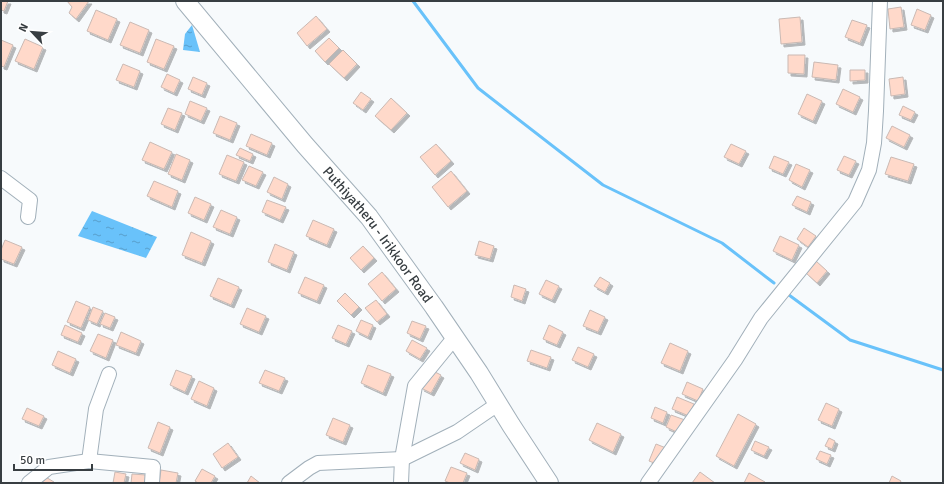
<svg xmlns="http://www.w3.org/2000/svg" width="944" height="484" font-family="Signika,sans-serif">
<style>
.water{fill:url(#water-ripples)}
.lines{fill:none;stroke-linecap:round;stroke-linejoin:round}
.stream{stroke:#69c2fa;stroke-width:3}
.building{fill:#ffd9ca;stroke:#cab9b3;filter:url(#shadow)}
.minor-casing{stroke:#a2b0ba;stroke-width:16}
.major-casing{stroke:#a2b0ba;stroke-width:20}
.minor{stroke:#fff;stroke-width:14}
.major{stroke:#fff;stroke-width:18}
.labels{text-anchor:middle;dominant-baseline:central;stroke-width:3;stroke-linejoin:round;paint-order:stroke}
.street-label{font-size:14px;fill:#383e42;stroke:#fff}
</style>
<defs>
<pattern id="water-ripples" width="26" height="14" patternUnits="userSpaceOnUse"><rect width="26" height="14" fill="#69c2fa"/><path d="M2 4q2-2 4 0t4 0M15 11q2-2 4 0t4 0" fill="none" stroke="#579fcc"/></pattern>
<filter id="shadow"><feDropShadow dx="3" dy="3" stdDeviation="0" flood-color="#0004"/></filter>
</defs>
<rect width="100%" height="100%" fill="#f7fafc"/>
<g class="water">
<path d="M192,25L200,52L183,50L185,34Z"/>
<path d="M92,211L157,237L146,258L78,236Z"/>
</g>
<g class="lines">
<g class="stream">
<path d="M413,1L478,88L603,185L722,243L774,283"/>
<path d="M789,295L850,340L943,370"/>
</g>
</g>
<g class="building">
<path d="M1,1H8L4,11L1,10Z"/>
<path d="M67,1H89L76,19L69,13L72,7Z"/>
<path d="M901,7L904,27L890,29L888,9Z"/>
<path d="M917,9L931,15L925,30L911,25Z"/>
<path d="M96,10L117,19L108,40L87,31Z"/>
<path d="M316,16L327,29L307,46L297,33Z"/>
<path d="M800,17L802,42L781,44L779,19Z"/>
<path d="M852,20L867,25L860,43L845,37Z"/>
<path d="M130,22L149,30L140,53L120,45Z"/>
<path d="M329,38L339,48L325,62L315,51Z"/>
<path d="M25,39L43,47L34,69L15,61Z"/>
<path d="M156,39L174,46L164,69L147,62Z"/>
<path d="M1,40L13,45L4,67L1,66Z"/>
<path d="M343,50L357,64L344,78L329,64Z"/>
<path d="M788,55H805L804,74L788,73Z"/>
<path d="M814,62L838,65L836,80L812,77Z"/>
<path d="M123,64L140,71L134,87L116,80Z"/>
<path d="M850,70H865V80L850,81Z"/>
<path d="M167,74L180,80L174,93L161,87Z"/>
<path d="M193,77L207,83L202,95L188,89Z"/>
<path d="M903,77L905,94L891,96L889,79Z"/>
<path d="M843,89L860,97L853,112L836,104Z"/>
<path d="M361,92L371,99L363,110L353,103Z"/>
<path d="M807,94L822,101L813,121L798,114Z"/>
<path d="M391,98L407,113L391,130L375,116Z"/>
<path d="M190,101L207,108L201,121L185,114Z"/>
<path d="M903,106L915,112L911,120L899,115Z"/>
<path d="M168,108L182,113L175,130L161,124Z"/>
<path d="M220,116L237,123L230,140L213,133Z"/>
<path d="M892,126L910,135L904,147L886,138Z"/>
<path d="M251,134L272,143L267,155L246,146Z"/>
<path d="M150,142L172,152L164,169L142,160Z"/>
<path d="M436,144L451,161L435,175L420,157Z"/>
<path d="M731,144L746,151L739,164L724,157Z"/>
<path d="M240,148L253,154L250,161L236,155Z"/>
<path d="M176,154L190,160L182,180L168,174Z"/>
<path d="M227,155L244,162L236,181L219,174Z"/>
<path d="M774,156L789,162L783,174L769,168Z"/>
<path d="M844,156L856,161L849,175L837,170Z"/>
<path d="M891,157L914,164L908,181L885,174Z"/>
<path d="M796,164L810,170L802,187L789,180Z"/>
<path d="M249,166L263,172L256,186L242,180Z"/>
<path d="M451,171L467,191L448,207L432,187Z"/>
<path d="M274,177L288,184L282,199L267,192Z"/>
<path d="M154,181L178,191L172,207L147,196Z"/>
<path d="M797,196L811,202L807,212L792,205Z"/>
<path d="M195,197L211,204L204,220L188,213Z"/>
<path d="M267,200L286,207L280,220L262,212Z"/>
<path d="M221,210L237,217L230,234L213,227Z"/>
<path d="M313,220L334,229L327,245L306,236Z"/>
<path d="M804,228L816,236L808,247L797,239Z"/>
<path d="M191,232L211,241L202,263L182,255Z"/>
<path d="M780,236L799,245L792,260L773,251Z"/>
<path d="M5,240L22,247L14,264L1,259V250Z"/>
<path d="M479,241L494,246L490,259L475,255Z"/>
<path d="M275,244L294,252L287,270L268,262Z"/>
<path d="M363,246L374,258L361,270L350,258Z"/>
<path d="M816,261L827,271L817,283L806,273Z"/>
<path d="M382,272L396,289L382,301L368,284Z"/>
<path d="M305,277L324,285L317,301L298,293Z"/>
<path d="M600,277L610,283L605,292L594,286Z"/>
<path d="M218,278L239,287L231,305L210,296Z"/>
<path d="M546,280L559,286L552,300L539,294Z"/>
<path d="M514,285L526,289L522,301L511,297Z"/>
<path d="M345,293L359,307L351,315L337,301Z"/>
<path d="M376,300L387,314L377,322L365,308Z"/>
<path d="M76,301L90,307L81,328L67,322Z"/>
<path d="M93,307L103,311L97,324L88,320Z"/>
<path d="M247,308L266,316L259,332L240,324Z"/>
<path d="M590,310L605,317L598,332L583,326Z"/>
<path d="M105,313L115,317L110,328L100,324Z"/>
<path d="M361,320L373,325L368,337L356,331Z"/>
<path d="M412,321L426,326L420,339L407,333Z"/>
<path d="M65,325L82,333L78,342L61,335Z"/>
<path d="M338,325L352,331L346,344L332,338Z"/>
<path d="M549,325L563,332L557,345L543,339Z"/>
<path d="M121,332L141,341L136,353L116,345Z"/>
<path d="M98,334L113,340L106,358L90,351Z"/>
<path d="M412,340L427,348L420,359L406,351Z"/>
<path d="M670,343L688,351L680,371L661,363Z"/>
<path d="M578,347L594,354L588,367L572,360Z"/>
<path d="M531,350L551,357L547,368L527,361Z"/>
<path d="M58,351L76,359L70,373L52,365Z"/>
<path d="M368,365L391,374L383,393L361,383Z"/>
<path d="M176,370L192,376L185,392L170,385Z"/>
<path d="M265,370L285,378L279,391L259,383Z"/>
<path d="M431,370L441,375L431,393L421,388Z"/>
<path d="M199,381L214,388L207,406L191,399Z"/>
<path d="M687,382L703,389L698,401L682,394Z"/>
<path d="M677,397L694,404L689,416L672,409Z"/>
<path d="M826,403L839,409L832,426L818,420Z"/>
<path d="M655,407L667,412L663,423L651,418Z"/>
<path d="M27,408L44,416L39,426L22,419Z"/>
<path d="M738,414L756,424L734,466L716,456Z"/>
<path d="M671,415L685,420L679,433L666,427Z"/>
<path d="M333,418L350,425L343,442L326,435Z"/>
<path d="M158,422L170,427L160,453L148,448Z"/>
<path d="M597,423L621,434L613,452L589,440Z"/>
<path d="M829,438L835,441L832,449L825,446Z"/>
<path d="M755,441L769,447L764,456L751,450Z"/>
<path d="M228,443L238,457L222,468L213,454Z"/>
<path d="M656,444L666,448L659,465L649,461Z"/>
<path d="M820,451L831,455L827,464L816,459Z"/>
<path d="M465,453L479,459L475,470L460,463Z"/>
<path d="M451,467L467,473L463,483H450L445,481Z"/>
<path d="M202,469L215,476L211,483H198L195,481Z"/>
<path d="M161,470L178,473L176,483H159Z"/>
<path d="M115,472L126,474L124,483H113Z"/>
<path d="M700,472L715,483H692Z"/>
<path d="M749,473L765,482L764,483H744Z"/>
<path d="M132,474L146,475V483H131Z"/>
<path d="M44,476L54,482V483H40Z"/>
<path d="M251,476L260,483H247Z"/>
<path d="M892,476L901,481L900,483H889Z"/>
</g>
<g class="lines">
<defs>
<g id="minor">
<path d="M1,178L30,200L28,217"/>
<path d="M89,461L96,409L109,374"/>
<path d="M29,483L49,467L89,461L153,467L152,483"/>
<path d="M289,483L309,468L318,463L402,459L457,432L498,404"/>
<path d="M401,483L402,459L415,386L455,337"/>
<path d="M648,483L735,360L761,318L855,202L869,170L874,143L876,111L880,1"/>
</g>
<g id="major">
<path id="s1" d="M185,1L305,145L369,217L434,307L479,373L511,425L549,483"/>
</g>
</defs>
<use href="#minor" class="minor-casing"/>
<use href="#major" class="major-casing"/>
<use href="#minor" class="minor"/>
<use href="#major" class="major"/>
</g>
<g class="labels">
<g class="street-label">
<text stroke="none"><textPath href="#s1" startOffset="303">Puthiyatheru - Irikkoor Road</textPath></text>
</g>
</g>
<rect width="944" height="484" fill="none" stroke="#383e42" stroke-width="4"/>
<g transform="translate(32 32) rotate(296)" stroke="#ffffff" stroke-width="3" paint-order="stroke">
<path d="M0-3L7 15L0 10L-7 15Z" fill="#383e42"/>
<text y="-6" font-size="11" font-weight="bold" text-anchor="middle" fill="#383e42">N</text>
</g>
<path d="M14 464v6h78v-6" fill="none" stroke="#383e42" stroke-width="2"/>
<text x="20" y="464" font-size="12" fill="#383e42" stroke="#ffffff" stroke-width="3" paint-order="stroke">50 m</text>
</svg>
